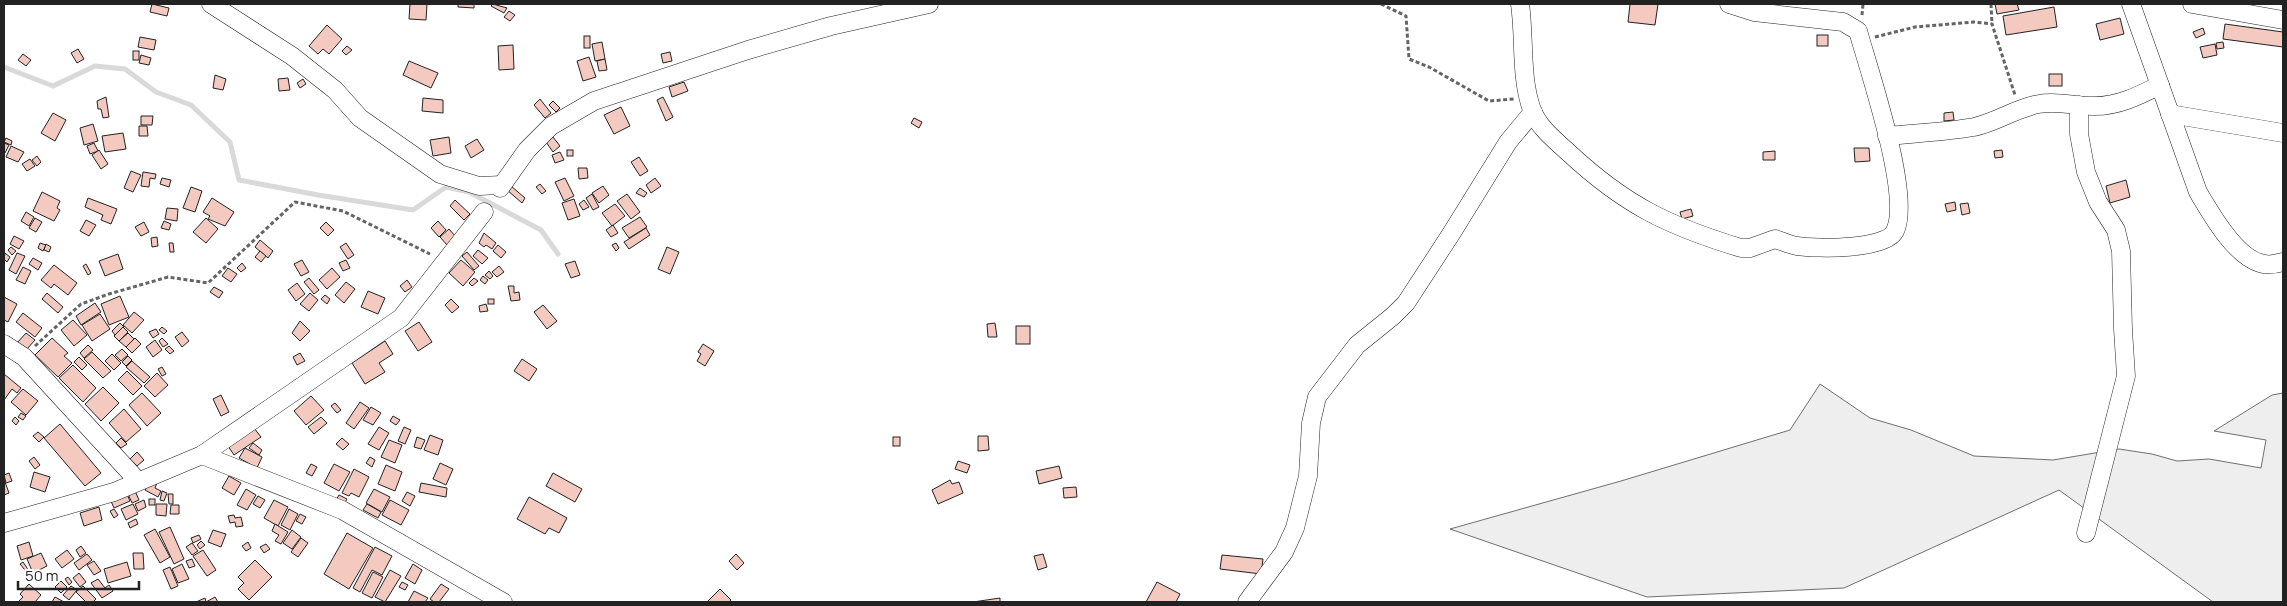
<svg xmlns="http://www.w3.org/2000/svg" width="2287" height="606" font-family="Manrope,sans-serif">
<style>
.green{fill:#eee;stroke:#6f6f6f}
.lines{fill:none;stroke-linecap:round;stroke-linejoin:round}
.stream{stroke:#d9d9d9;stroke-width:5}
.building{fill:#f3c9c0;stroke:#222}
.minor-casing{stroke:#222;stroke-width:19}
.path{stroke:#646464;stroke-width:3;stroke-dasharray:4 2.5;stroke-linecap:butt}
.minor{stroke:#fff;stroke-width:18}
</style>
<rect width="100%" height="100%" fill="#fff"/>
<path class="green" d="M1820,384L1870,418L1911,430L1974,456L2053,460L2119,449L2152,454L2177,461L2209,459L2261,468L2266,440L2214,431L2272,395L2283,393V602H2213L2059,490L1844,588L1647,597L1450,529L1621,481L1790,430Z"/>
<g class="lines">
<path class="stream" d="M4,67L53,86L95,66L125,69L156,92L191,105L230,142L239,180L318,195L413,210L446,187L469,192L541,230L558,254"/>
</g>
<g class="building">
<path d="M152,4L169,8L167,16L150,12Z"/>
<path d="M410,4H427L426,20L409,19Z"/>
<path d="M458,4H474V8L458,7Z"/>
<path d="M493,4L507,8L504,13L491,6Z"/>
<path d="M1630,4H1658L1655,25L1628,22Z"/>
<path d="M1995,4H2017L2019,10L1997,14Z"/>
<path d="M2054,7L2057,27L2006,35L2003,16Z"/>
<path d="M509,11L515,15L510,21L504,17Z"/>
<path d="M2120,18L2124,34L2100,40L2096,24Z"/>
<path d="M2225,24L2283,32V47L2223,39Z"/>
<path d="M327,25L342,39L329,54L323,49L318,54L309,46Z"/>
<path d="M2203,28L2205,34L2196,38L2193,32Z"/>
<rect x="1817" y="35" width="11" height="11"/>
<rect x="584" y="36" width="6" height="12"/>
<path d="M140,37L156,40L154,50L138,47Z"/>
<path d="M602,42L605,59L595,61L592,44Z"/>
<path d="M2223,42L2224,48L2217,49L2216,43Z"/>
<path d="M2215,44L2217,55L2203,58L2200,47Z"/>
<path d="M513,45L514,69L499,70L498,46Z"/>
<path d="M347,46L352,50L346,55L342,51Z"/>
<path d="M78,49L84,59L77,63L71,53Z"/>
<rect x="133" y="51" width="6" height="9"/>
<path d="M670,52L672,61L663,63L661,54Z"/>
<path d="M23,54L31,60L26,66L18,60Z"/>
<path d="M141,55L151,58L149,65L139,63Z"/>
<path d="M589,57L596,77L583,81L577,61Z"/>
<path d="M605,59L607,70L599,71L597,61Z"/>
<path d="M409,61L438,73L431,88L403,75Z"/>
<rect x="2049" y="74" width="13" height="12"/>
<path d="M215,75L226,79L223,90L213,88Z"/>
<path d="M288,78L290,90L279,91L278,79Z"/>
<path d="M303,79L306,84L300,88L297,83Z"/>
<path d="M684,82L688,91L672,97L669,87Z"/>
<path d="M106,97L109,117L103,118L101,109H98L97,101Z"/>
<path d="M663,97L673,117L666,121L657,100Z"/>
<path d="M423,98L443,100V113L422,111Z"/>
<path d="M540,99L551,113L545,118L534,105Z"/>
<path d="M553,101L560,108L556,112L549,105Z"/>
<path d="M621,107L630,126L614,134L604,115Z"/>
<path d="M1953,112L1954,120L1944,121V113Z"/>
<path d="M53,113L66,120L55,141L41,133Z"/>
<path d="M141,116H153L152,125H141Z"/>
<path d="M914,118L922,122L919,128L911,123Z"/>
<path d="M93,124L98,141L84,145L80,128Z"/>
<path d="M139,126H147L148,136H139Z"/>
<path d="M123,133L126,149L105,152L102,136Z"/>
<path d="M449,137L451,153L433,156L430,140Z"/>
<path d="M553,137L560,146L553,152L546,142Z"/>
<path d="M6,138L12,141L11,145L4,142Z"/>
<path d="M477,139L484,150L471,158L465,146Z"/>
<path d="M4,143L9,145L5,153L4,152Z"/>
<path d="M94,143L98,151L90,154L87,146Z"/>
<path d="M11,146L24,152L18,162L6,157Z"/>
<path d="M1854,148H1869L1870,161L1855,162Z"/>
<path d="M99,150L108,164L101,169L92,155Z"/>
<rect x="567" y="150" width="6" height="6"/>
<path d="M2002,150L2003,157L1995,158L1994,151Z"/>
<path d="M1775,151V160H1763V152Z"/>
<path d="M560,152L564,160L555,163L552,155Z"/>
<path d="M37,156L41,162L37,166L32,160Z"/>
<path d="M639,157L648,171L640,176L631,162Z"/>
<path d="M30,159L35,166L27,171L22,164Z"/>
<path d="M578,168H587L588,178L579,179Z"/>
<path d="M131,171L141,175L133,192L124,188Z"/>
<path d="M143,172L156,174L155,179L150,178L149,187L141,186Z"/>
<path d="M162,178L171,180L169,187L160,184Z"/>
<path d="M565,178L574,196L564,201L555,182Z"/>
<path d="M655,178L661,186L651,193L646,185Z"/>
<path d="M2126,180L2130,197L2110,203L2106,186Z"/>
<path d="M540,184L546,191L542,194L536,187Z"/>
<path d="M511,186L525,198L522,203L507,190Z"/>
<path d="M603,186L609,195L599,203L592,193Z"/>
<path d="M191,187L202,191L195,212L183,208Z"/>
<path d="M640,188L647,193L644,197L636,193Z"/>
<path d="M42,192L60,201L57,208L60,210L54,221L33,211Z"/>
<path d="M592,194L599,207L593,210L586,198Z"/>
<path d="M627,194L640,212L631,219L617,201Z"/>
<path d="M88,198L117,209L111,224L101,220L103,215L85,207Z"/>
<path d="M212,198L234,212L225,226L208,219L210,216L203,212Z"/>
<path d="M574,199L580,216L568,220L562,203Z"/>
<path d="M455,200L470,214L464,220L450,206Z"/>
<path d="M584,200L589,207L583,210L579,204Z"/>
<path d="M1955,202L1956,210L1947,212L1945,204Z"/>
<path d="M1968,203L1970,213L1962,215L1960,204Z"/>
<path d="M615,204L625,216L612,226L602,213Z"/>
<path d="M167,208L178,209L177,221L165,219Z"/>
<path d="M1691,209L1693,216L1682,219L1680,212Z"/>
<path d="M26,212L34,217L29,226L21,221Z"/>
<path d="M640,217L647,227L629,238L622,228Z"/>
<path d="M35,218L42,222L36,232L29,228Z"/>
<path d="M206,218L218,229L206,243L193,232Z"/>
<path d="M86,220L96,225L89,236L80,231Z"/>
<path d="M164,221L171,224L169,230L161,228Z"/>
<path d="M438,221L446,230L439,237L431,228Z"/>
<path d="M144,222L149,232L141,236L135,227Z"/>
<path d="M326,222L334,230L328,236L320,228Z"/>
<path d="M613,225L618,233L611,237L606,230Z"/>
<path d="M646,228L650,235L629,249L624,242Z"/>
<path d="M449,229L456,237L447,245L440,237Z"/>
<path d="M484,233L496,243L492,249L486,245L484,247L479,243Z"/>
<path d="M14,236L24,241L19,249L10,244Z"/>
<path d="M157,237L158,246L152,247L151,238Z"/>
<path d="M260,240L273,251L268,258L255,247Z"/>
<path d="M40,243L46,245L43,251L38,248Z"/>
<path d="M169,243H173L174,252H170Z"/>
<path d="M346,243L354,255L348,259L340,247Z"/>
<path d="M616,243L619,248L616,251L612,245Z"/>
<path d="M46,244L51,247L49,252L44,250Z"/>
<path d="M498,245L506,252L501,258L493,251Z"/>
<path d="M11,247L16,251L12,255L8,250Z"/>
<path d="M667,247L679,252L670,274L658,269Z"/>
<path d="M478,250L488,258L482,264L473,256Z"/>
<path d="M260,251L266,256L261,262L255,257Z"/>
<path d="M467,252L479,266L474,270L462,256Z"/>
<path d="M5,253L10,257L7,262L4,259Z"/>
<path d="M17,253L25,256L16,274L9,270Z"/>
<path d="M118,254L123,269L105,276L99,261Z"/>
<path d="M33,258L42,263L38,270L29,264Z"/>
<path d="M302,260L309,272L301,276L294,264Z"/>
<path d="M346,260L350,268L343,271L339,263Z"/>
<path d="M461,260L475,272L463,286L449,273Z"/>
<path d="M575,261L580,275L571,278L565,264Z"/>
<path d="M242,263L246,268L241,272L237,268Z"/>
<path d="M86,264L91,273L88,275L83,266Z"/>
<path d="M54,265L77,283L68,295L54,284L51,288L41,280Z"/>
<path d="M499,266L504,272L497,277L492,272Z"/>
<path d="M23,267L31,271L25,284L16,280Z"/>
<path d="M228,268L237,274L231,282L222,276Z"/>
<path d="M332,268L340,277L327,289L319,280Z"/>
<path d="M489,271L493,276L490,279L485,275Z"/>
<path d="M483,276L488,280L485,284L480,280Z"/>
<path d="M309,278L319,290L314,294L304,282Z"/>
<path d="M474,278L478,281L472,286L469,283Z"/>
<path d="M407,280L412,287L405,292L400,286Z"/>
<path d="M346,282L355,289L344,303L335,295Z"/>
<path d="M297,283L305,294L296,301L288,290Z"/>
<path d="M508,286H514V293L519,292L520,300L511,301Z"/>
<path d="M214,287L223,292L219,298L210,292Z"/>
<path d="M368,291L385,298L378,314L361,307Z"/>
<path d="M47,293L63,307L58,313L42,299Z"/>
<path d="M310,293L318,300L309,311L300,304Z"/>
<path d="M325,295L330,299L327,304L321,299Z"/>
<path d="M120,296L129,317L109,325L101,304Z"/>
<path d="M4,297L17,304L8,322L4,320Z"/>
<path d="M451,299L459,307L452,313L445,305Z"/>
<rect x="488" y="299" width="6" height="5"/>
<path d="M95,303L101,312L81,325L76,316Z"/>
<path d="M486,304L488,311L480,312L479,306Z"/>
<path d="M543,305L557,321L547,329L534,312Z"/>
<path d="M134,312L144,320L132,333L123,325Z"/>
<path d="M23,313L42,328L35,337L16,322Z"/>
<path d="M100,314L110,329L92,341L82,325Z"/>
<path d="M73,320L87,335L74,346L61,330Z"/>
<path d="M300,321L310,331L300,341L292,333Z"/>
<path d="M419,322L432,342L418,351L405,331Z"/>
<path d="M120,323L124,327L115,335L112,331Z"/>
<path d="M995,323L997,337H988L987,324Z"/>
<rect x="1016" y="326" width="14" height="18"/>
<path d="M123,327L128,332L119,341L114,336Z"/>
<path d="M162,327L167,331L164,334L159,330Z"/>
<path d="M156,329L159,334L153,338L149,332Z"/>
<path d="M182,332L189,341L182,347L175,337Z"/>
<path d="M26,333L35,340L26,350L17,343Z"/>
<path d="M128,333L134,339L126,347L119,341Z"/>
<path d="M52,338L68,353L64,356L72,363L58,377L35,355Z"/>
<path d="M135,338L141,344L132,353L126,347Z"/>
<path d="M162,338L168,344L163,347L159,341Z"/>
<path d="M155,340L162,350L153,357L146,347Z"/>
<path d="M385,341L393,354L379,363L385,372L365,384L352,363Z"/>
<path d="M703,344L714,351L705,366L697,361L701,354L698,352Z"/>
<path d="M88,345L93,350L84,358L80,353Z"/>
<path d="M169,346L174,351L170,354L165,349Z"/>
<path d="M122,349L128,355L121,361L115,355Z"/>
<path d="M92,352L111,371L103,378L84,359Z"/>
<path d="M300,353L305,361L297,365L293,357Z"/>
<path d="M112,354L121,363L114,370L105,361Z"/>
<path d="M128,356L132,360L126,366L122,362Z"/>
<path d="M79,357L87,365L82,370L74,362Z"/>
<path d="M522,359L537,369L529,381L514,371Z"/>
<path d="M132,361L150,377L144,383L126,367Z"/>
<path d="M73,365L96,388L83,402L59,378Z"/>
<path d="M162,367L166,374L162,376L158,369Z"/>
<path d="M127,371L142,386L133,395L118,380Z"/>
<path d="M157,373L168,385L155,397L144,386Z"/>
<path d="M4,374L21,388L17,393L12,389L4,400Z"/>
<path d="M103,387L119,403L101,421L85,404Z"/>
<path d="M23,389L38,401L26,415L11,402Z"/>
<path d="M142,393L161,413L147,426L129,405Z"/>
<path d="M221,395L229,412L221,416L213,399Z"/>
<path d="M311,396L324,410L306,425L294,411Z"/>
<path d="M360,402L369,408L354,429L346,423Z"/>
<path d="M335,403L341,410L337,413L331,406Z"/>
<path d="M371,407L381,413L373,425L363,420Z"/>
<path d="M124,409L141,429L126,442L109,423Z"/>
<path d="M21,413L26,416L23,420L18,417Z"/>
<path d="M393,416L400,420L396,425L390,421Z"/>
<path d="M15,417L19,421L16,425L12,421Z"/>
<path d="M321,417L327,423L314,434L308,427Z"/>
<path d="M60,424L101,473L85,486L44,438Z"/>
<path d="M379,427L389,433L379,450L368,444Z"/>
<path d="M404,427L411,430L405,444L398,441Z"/>
<path d="M254,428L261,437L234,455L228,446Z"/>
<path d="M38,432L44,437L39,442L33,436Z"/>
<path d="M430,435L443,440L438,455L424,450Z"/>
<path d="M978,436H988L989,450L978,451Z"/>
<path d="M417,437L425,440L421,449L414,447Z"/>
<rect x="893" y="437" width="7" height="9"/>
<path d="M121,438L127,444L121,448L116,443Z"/>
<path d="M342,438L349,444L343,450L336,444Z"/>
<path d="M389,440L402,445L395,463L381,457Z"/>
<path d="M253,443L262,450L259,455L249,448Z"/>
<path d="M245,448L262,457L257,468L239,458Z"/>
<path d="M137,452L144,460L137,466L130,459Z"/>
<path d="M34,457L40,465L35,469L29,461Z"/>
<path d="M370,457L375,460L372,467L366,463Z"/>
<path d="M958,461L970,465L967,473L955,469Z"/>
<path d="M440,463L453,469L446,485L433,479Z"/>
<path d="M311,464L317,467L312,476L306,473Z"/>
<path d="M334,464L350,472L339,491L324,483Z"/>
<path d="M386,465L402,472L395,491L378,484Z"/>
<path d="M1059,466L1062,478L1039,484L1036,471Z"/>
<path d="M354,469L369,477L359,497L351,493L349,496L342,493Z"/>
<path d="M34,472L50,477L45,492L30,487Z"/>
<path d="M9,473L12,481L6,483L4,475Z"/>
<path d="M553,473L582,489L575,502L546,486Z"/>
<path d="M229,476L241,483L234,495L222,488Z"/>
<path d="M151,480L157,483L155,488L161,491L158,497L145,490Z"/>
<path d="M950,480L952,484L959,482L963,493L938,504L932,490Z"/>
<path d="M5,482L9,493L4,495V483Z"/>
<path d="M421,483L447,488L446,497L419,492Z"/>
<path d="M1076,487L1077,497L1064,498L1063,488Z"/>
<path d="M246,489L256,495L247,510L237,505Z"/>
<path d="M374,489L390,497L382,512L366,503Z"/>
<path d="M135,491L139,500L132,503L128,494Z"/>
<path d="M162,491L167,493L164,501L160,500Z"/>
<path d="M126,492L130,501L114,508L110,499Z"/>
<path d="M407,492L415,496L410,506L402,501Z"/>
<path d="M168,494H173V504H169Z"/>
<path d="M339,495L347,499L344,504L336,500Z"/>
<path d="M258,496L265,500L260,508L253,504Z"/>
<path d="M529,497L567,518L559,533L549,528L545,534L517,519Z"/>
<rect x="149" y="499" width="6" height="6"/>
<path d="M144,500L146,507L138,511L135,504Z"/>
<path d="M274,500L288,507L278,526L264,518Z"/>
<path d="M390,500L409,510L401,525L382,515Z"/>
<path d="M133,504L138,514L126,520L121,509Z"/>
<path d="M156,504H167L166,516L156,515Z"/>
<path d="M367,504L381,512L378,518L363,510Z"/>
<path d="M171,505H179V514H170Z"/>
<path d="M99,507L102,520L84,526L80,513Z"/>
<path d="M114,509L118,515L114,518L110,511Z"/>
<path d="M289,509L298,514L290,530L281,525Z"/>
<path d="M300,514L306,517L302,524L296,521Z"/>
<path d="M234,515L235,518L241,517L243,526L236,527L235,522L230,523L228,516Z"/>
<path d="M136,519L138,524L130,528L128,523Z"/>
<path d="M275,524L288,532L281,544L275,541L279,535L272,531Z"/>
<path d="M170,527L184,559L174,564L159,532Z"/>
<path d="M155,529L170,557L160,563L144,535Z"/>
<path d="M213,530L226,534L221,547L208,542Z"/>
<path d="M292,530L301,537L292,549L283,543Z"/>
<path d="M347,533L373,548L349,589L324,574Z"/>
<path d="M199,535L201,539L193,543L191,538Z"/>
<path d="M301,538L308,543L298,557L291,552Z"/>
<path d="M201,541L205,545L200,549L197,545Z"/>
<path d="M29,542L33,556L21,560L17,546Z"/>
<path d="M248,542L251,548L246,551L242,546Z"/>
<path d="M192,543L198,551L192,555L186,547Z"/>
<path d="M266,544L270,549L264,553L260,547Z"/>
<path d="M81,546L86,553L80,557L76,550Z"/>
<path d="M375,547L392,556L382,575L372,570L360,592L353,588Z"/>
<path d="M67,550L74,559L62,568L55,559Z"/>
<path d="M203,550L216,570L207,576L193,556Z"/>
<path d="M41,553L47,566L33,573L27,559Z"/>
<path d="M133,553H143L144,569H134Z"/>
<path d="M87,554L92,560L79,570L74,563Z"/>
<path d="M736,554L744,563L737,570L729,561Z"/>
<path d="M1043,554L1047,567L1038,570L1034,556Z"/>
<path d="M1222,555L1263,559L1261,574L1220,569Z"/>
<path d="M192,559L195,566L189,568L186,561Z"/>
<path d="M255,560L272,577L249,600L238,589L244,583L238,577Z"/>
<path d="M94,561L101,571L94,575L87,565Z"/>
<path d="M23,562L31,574L29,575L20,564Z"/>
<path d="M127,562L131,576L108,583L104,569Z"/>
<path d="M182,564L189,579L178,583L172,569Z"/>
<path d="M413,564L422,570L415,584L405,578Z"/>
<path d="M170,567L178,586L171,589L163,570Z"/>
<path d="M390,570L401,576L385,602L375,597Z"/>
<path d="M373,572L383,577L372,598L362,593Z"/>
<path d="M79,573L86,582L80,587L73,578Z"/>
<path d="M68,577L72,582L69,585L65,579Z"/>
<path d="M98,579L105,588L109,585L113,591L102,598L91,583Z"/>
<path d="M61,581L67,587L61,593L55,587Z"/>
<path d="M402,582L408,585L405,590L399,587Z"/>
<path d="M1157,582L1180,594L1176,602H1146Z"/>
<path d="M29,584L41,595L35,602H18L23,597L20,594Z"/>
<path d="M441,584L449,589L439,602H434L430,599Z"/>
<path d="M71,586L77,590L69,600L63,595Z"/>
<path d="M83,586L96,599L93,602H86L76,592Z"/>
<path d="M720,589L731,600L729,602H707Z"/>
<path d="M414,591L428,598L425,602H408Z"/>
<path d="M55,597L64,602H52Z"/>
<path d="M215,597L218,602H196L205,598L206,602Z"/>
<path d="M1000,598V602H973Z"/>
</g>
<g class="lines">
<defs>
<g id="minor">
<path d="M211,4L292,56L335,90L360,118L440,174L479,186L502,185"/>
<path d="M1520,4C1525,38 1520,77 1532,110C1539,128 1555,140 1569,153C1625,205 1668,226 1741,248H1750L1775,239C1782,241 1790,245 1797,246C1816,249 1886,250 1895,231C1912,196 1869,71 1858,31L1843,22L1754,12L1729,4"/>
<path d="M2131,4L2198,192C2211,214 2235,256 2260,263C2268,266 2276,264 2283,262"/>
<path d="M2192,4L2283,20"/>
<path d="M2079,105V134L2086,172L2098,202L2116,230L2121,251L2123,329L2126,376L2086,533"/>
<path d="M2170,114L2283,133"/>
<path d="M1887,136C1916,133 1946,132 1974,127C1997,122 2016,108 2039,104C2058,100 2076,107 2095,106C2119,106 2140,95 2160,85"/>
<path d="M500,188L527,150L551,126L594,101L748,50L831,26L929,4"/>
<path d="M4,344L24,357L137,480"/>
<path d="M202,455L342,510L503,602"/>
<path d="M4,523L114,492L202,455L401,318L484,212"/>
<path d="M1247,602L1284,552L1295,528L1308,476L1311,423L1317,397L1357,345L1393,316L1406,303L1451,234L1508,142L1533,112"/>
</g>
</defs>
<use href="#minor" class="minor-casing"/>
<g class="path">
<path d="M1381,4L1406,16L1409,59L1429,67L1489,101L1514,99"/>
<path d="M1991,4L1992,24"/>
<path d="M1862,15L1863,4"/>
<path d="M1875,37L1915,27L1974,22L1992,24L2015,95"/>
<path d="M35,346L81,304L109,294L168,277L208,283L295,202L343,211L430,254"/>
</g>
<use href="#minor" class="minor"/>
</g>
<rect width="2287" height="606" fill="none" stroke="#222222" stroke-width="10"/>
<path d="M18 581v8h121v-8" fill="none" stroke="#222222" stroke-width="2.5"/>
<text x="25" y="581" font-size="15" fill="#222222" stroke="#ffffff" stroke-width="4" paint-order="stroke">50 m</text>
</svg>
